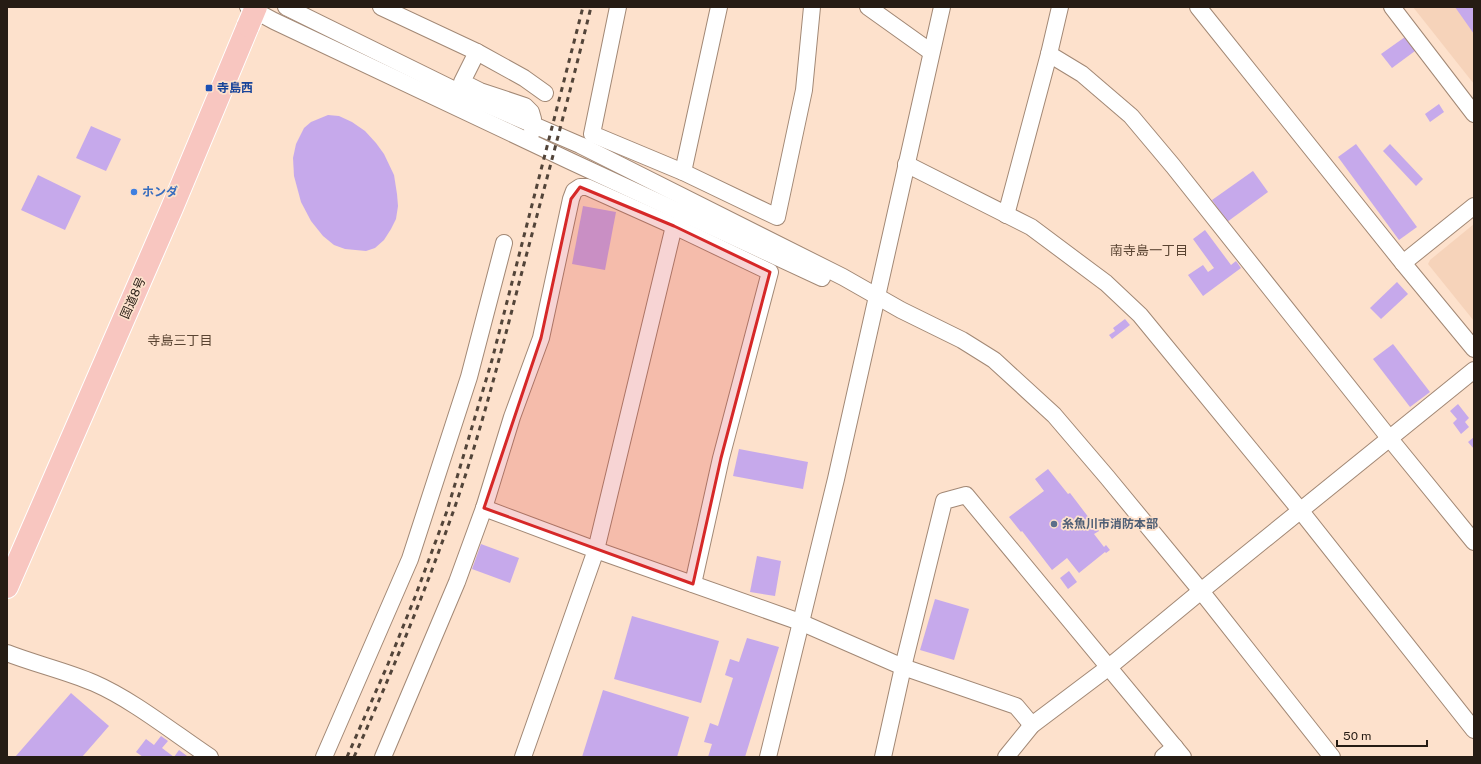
<svg xmlns="http://www.w3.org/2000/svg" width="1481" height="764" font-family="'Public Sans','Noto Sans JP',sans-serif">
<style>
.built{fill:#f6d3ba}
.building{fill:#c6a9eb}
.lines{fill:none;stroke-linecap:round;stroke-linejoin:round}
.minor-casing{stroke:#a28875;stroke-width:18}
.highway-casing{stroke:#fff;stroke-width:24}
.minor{stroke:#fff;stroke-width:16}
.highway{stroke:#f8c6c0;stroke-width:22}
.rail{stroke:#524439;stroke-width:3;stroke-dasharray:5 5;stroke-linecap:butt}
.highway-bridge-casing{stroke:#fff;stroke-width:24;stroke-linecap:butt}
.highway-bridge{stroke:#f8c6c0;stroke-width:22}
.marked{fill:#d62828;fill-opacity:0.2;stroke:#d62828;stroke-width:3;stroke-linejoin:round}
.transit-dot{fill:#1a4fb4;stroke:#fde1cc;stroke-width:1.5}
.shop-dot{fill:#3f7fe0;stroke:#fde1cc;stroke-width:1.5}
.service-dot{fill:#5c6f8a;stroke:#fde1cc;stroke-width:1.5}
.labels{text-anchor:middle;dominant-baseline:central;stroke-width:3.5;stroke-linejoin:round;paint-order:stroke}
.transit-label{font-size:12px;font-weight:bold;fill:#164399;stroke:#fde1cc;text-anchor:start}
.shop-label{font-size:12px;font-weight:bold;fill:#366cbe;stroke:#fde1cc;text-anchor:start}
.street-label{font-size:12px;fill:#261c14;stroke:#fde1cc}
.service-label{font-size:12px;font-weight:bold;fill:#4e5e75;stroke:#fde1cc;text-anchor:start}
.neighbourhood-label{font-size:13px;fill:#5a4432;stroke:#fde1cc}
</style>
<rect width="100%" height="100%" fill="#fde1cc"/>
<g class="built">
<path d="M1413,7H1474V84Z"/>
<path d="M1474,224V321L1428,264L1430,260Z"/>
</g>
<g class="building">
<path d="M1455,7H1474V34Z"/>
<path d="M1405,37L1415,51L1392,68L1381,54Z"/>
<path d="M1439,104L1444,112L1430,122L1425,114Z"/>
<path d="M328,115L339,116L352,122L365,131L376,143L384,154L394,175L397,194L398,206L396,219L391,229L384,240L375,248L366,251L345,249L334,245L323,236L311,221L301,202L294,176L293,158L296,144L304,128L311,122Z"/>
<path d="M91,126L121,139L106,171L76,158Z"/>
<path d="M1356,144L1417,227L1399,240L1338,157Z"/>
<path d="M1390,144L1423,179L1416,186L1383,151Z"/>
<path d="M1253,171L1268,192L1227,222L1212,200Z"/>
<path d="M38,175L81,196L65,230L21,210Z"/>
<path d="M583,206L616,212L605,270L572,264Z"/>
<path d="M1205,230L1231,265L1236,261L1241,268L1203,296L1188,275L1203,265L1208,272L1214,268L1193,239Z"/>
<path d="M1397,282L1408,294L1381,319L1370,308Z"/>
<path d="M1125,319L1130,325L1112,339L1109,335L1115,331L1113,328Z"/>
<path d="M1393,344L1430,392L1410,407L1373,359Z"/>
<path d="M1458,404L1469,418L1465,422L1469,427L1461,434L1453,423L1457,419L1450,411Z"/>
<path d="M1474,437V449L1468,442Z"/>
<path d="M739,449L808,462L803,489L733,476Z"/>
<path d="M1048,469L1068,494L1070,493L1099,531L1094,534L1104,547L1106,545L1110,550L1106,553L1105,552L1079,573L1067,558L1052,570L1022,531L1021,532L1009,517L1044,491L1035,479Z"/>
<path d="M481,544L519,558L510,583L472,569Z"/>
<path d="M757,556L781,561L775,596L750,592Z"/>
<path d="M1069,571L1077,582L1068,589L1060,578Z"/>
<path d="M935,599L969,609L954,660L920,650Z"/>
<path d="M632,616L719,641L701,703L614,679Z"/>
<path d="M747,638L779,647L745,757H708L712,744L704,742L710,723L718,726L733,678L725,675L730,659L739,662Z"/>
<path d="M603,690L689,717L677,757H582Z"/>
<path d="M71,693L109,726L82,757H15Z"/>
<path d="M161,736L168,741L162,748L174,757L179,750L187,756L186,757H143L136,752L146,739L154,745Z"/>
</g>
<g class="lines">
<defs>
<g id="minor">
<path d="M248,7L274,21L570,161L822,278"/>
<path d="M286,7L471,98L580,145L843,277L901,310L962,340L994,360L1054,415L1107,477L1201,591L1332,757"/>
<path d="M381,7L477,52L524,78L545,93"/>
<path d="M618,7L592,134L683,172L777,217L804,90L812,7"/>
<path d="M868,7L931,52"/>
<path d="M1198,7L1403,263L1474,349"/>
<path d="M1392,7L1474,114"/>
<path d="M477,52L462,82L480,91L525,106L531,112L533,119L532,132"/>
<path d="M1049,54L1082,74L1131,116L1173,166L1390,439L1474,542"/>
<path d="M906,164L1031,227L1106,283L1140,315L1300,510L1474,730"/>
<path d="M683,172L719,7"/>
<path d="M1006,215L1049,54L1060,7"/>
<path d="M1403,263L1474,206"/>
<path d="M484,508L596,550L800,622L903,667L1016,706L1032,725"/>
<path d="M7,653C35,664 66,671 94,683C133,700 174,733 210,757"/>
<path d="M324,757L410,559L469,377L504,243"/>
<path d="M383,757L457,582L484,508L512,417L541,338L571,199L574,191L580,187H587L674,226L770,272L721,458L693,584"/>
<path d="M523,757L596,550L674,226"/>
<path d="M768,757L836,479L942,7"/>
<path d="M883,757L903,667L944,501L966,495L1183,757"/>
<path d="M1006,757L1032,725L1109,667L1201,591L1474,370"/>
<path d="M1163,757L1175,747"/>
</g>
<path id="highway" d="M7,587L172,208L248,26"/>
</defs>
<use href="#minor" class="minor-casing"/>
<use href="#highway" class="highway-casing"/>
<use href="#minor" class="minor"/>
<use href="#highway" class="highway"/>
<g class="rail">
<path d="M347,757L388,664L415,597L447,511L492,360L583,7"/>
<path d="M354,757C390,677 423,597 452,515C481,433 502,348 524,264C547,178 570,93 591,7"/>
</g>
<defs>
<path id="highway-bridge" d="M248,26L256,7"/>
</defs>
<use href="#highway-bridge" class="highway-bridge-casing"/>
<use href="#highway-bridge" class="highway-bridge"/>
</g>
<path class="marked" d="M580,187L674,226L770,272L721,458L693,584L484,508L541,338L571,199Z"/>
<rect class="transit-dot" x="205" y="84" width="8" height="8" rx="2"/>
<circle class="shop-dot" cx="134" cy="192" r="4"/>
<circle class="service-dot" cx="1054" cy="524" r="4"/>
<g class="labels">
<g class="transit-label">
<text x="217" y="88">寺島西</text>
</g>
<g class="shop-label">
<text x="142" y="192">ホンダ</text>
</g>
<g class="street-label">
<text transform="translate(133 298) rotate(-66)">国道8号</text>
</g>
<g class="service-label">
<text x="1062" y="524">糸魚川市消防本部</text>
</g>
<g class="neighbourhood-label">
<text x="1149" y="250">南寺島一丁目</text>
<text x="180" y="340">寺島三丁目</text>
</g>
</g>
<rect width="1481" height="764" fill="none" stroke="#261c14" stroke-width="16"/>
<path d="M1337 740v6h90v-6" fill="none" stroke="#261c14" stroke-width="2"/>
<text x="1343" y="740" font-size="12" fill="#261c14" stroke="#fde1cc" stroke-width="3" paint-order="stroke">50 m</text>
</svg>
